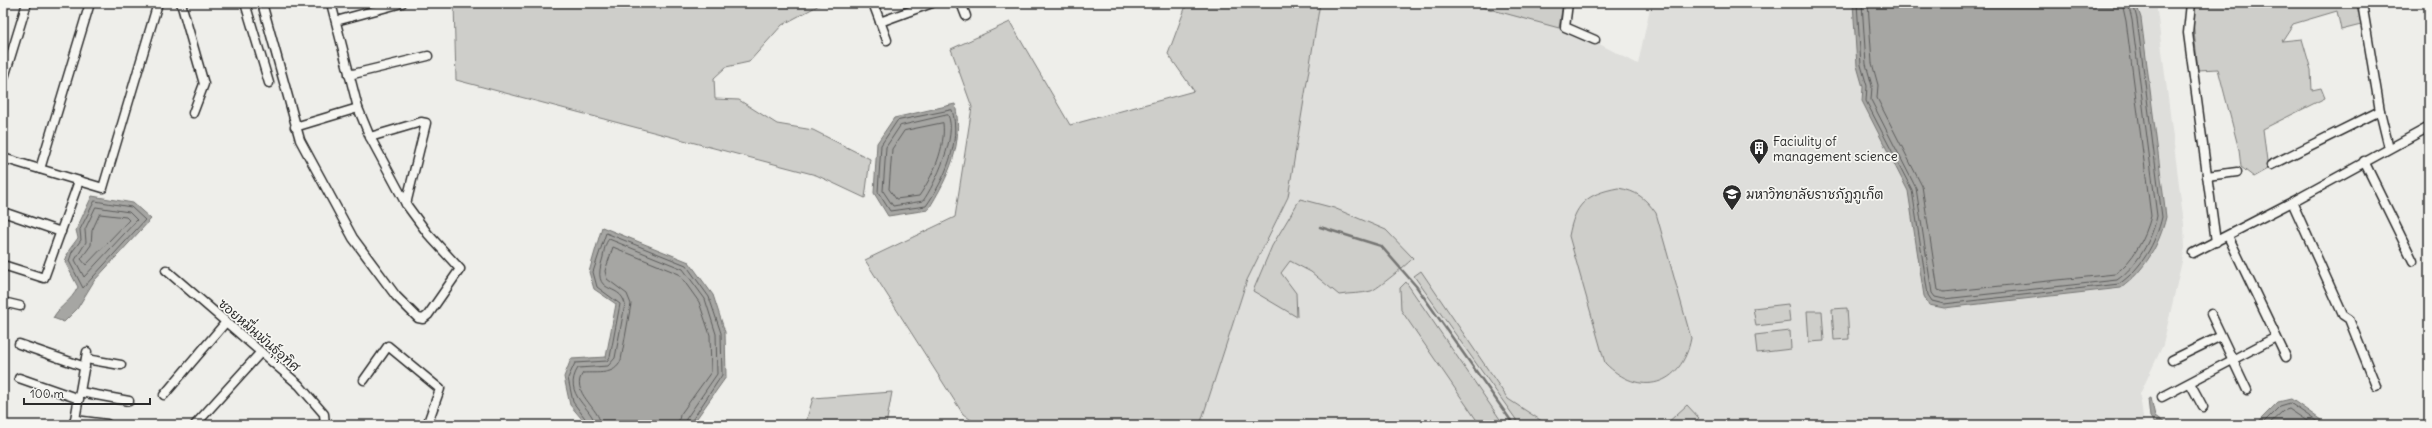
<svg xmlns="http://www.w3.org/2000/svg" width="2432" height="428" font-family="Delius,'Playpen Sans Thai',sans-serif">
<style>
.built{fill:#dededb}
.green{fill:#cececa;stroke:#7c7c7a}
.water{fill:#a6a6a3;stroke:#757573}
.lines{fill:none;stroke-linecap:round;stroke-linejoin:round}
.shore{stroke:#5c5c5b;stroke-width:1}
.stream{stroke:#757573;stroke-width:2.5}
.minor-casing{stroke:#2b2b2b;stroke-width:11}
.minor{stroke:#f6f6f2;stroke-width:8}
.labels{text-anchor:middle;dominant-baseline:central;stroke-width:3.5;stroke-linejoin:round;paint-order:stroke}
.poi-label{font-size:13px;fill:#2b2b2b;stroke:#f6f6f2;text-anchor:start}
.street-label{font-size:13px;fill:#2b2b2b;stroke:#f6f6f2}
</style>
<rect width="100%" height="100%" fill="#eeeeea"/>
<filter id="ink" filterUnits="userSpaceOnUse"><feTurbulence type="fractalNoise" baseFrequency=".025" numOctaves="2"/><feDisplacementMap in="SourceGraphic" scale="8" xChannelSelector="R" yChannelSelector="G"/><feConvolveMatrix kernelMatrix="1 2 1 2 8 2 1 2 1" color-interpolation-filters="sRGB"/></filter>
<g filter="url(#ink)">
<path class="built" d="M1320,3H1467L1576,32L1638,64L1651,3H2156L2184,224L2185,248L2163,345L2140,394L2144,425H1200L1247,280L1288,197Z"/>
<g class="green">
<path d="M454,3H823L782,25L749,62L726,67L714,78L715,99L739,100L777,124L813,130L870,159L865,198L816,175L456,80Z"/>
<path d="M1187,3H1320L1288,197L1247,280L1200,425H978L963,414L865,260L955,217L972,107L951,49L1010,22L1070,125L1194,91L1168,54Z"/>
<path d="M1467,3H1563L1559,28Z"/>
<path d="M2196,3H2358L2361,25L2341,30L2337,11L2293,24L2282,41L2302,39L2311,70L2312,90L2321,88L2325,98L2263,129L2268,169L2254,177L2241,167L2239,150L2218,69L2198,70L2193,21Z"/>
<path d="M1618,188C1637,191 1645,198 1656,213L1691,338C1682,387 1639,398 1605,363L1569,236C1575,204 1586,194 1618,188Z"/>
<path d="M1300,199L1334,208L1386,230L1413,258C1410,262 1376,290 1371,291C1361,294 1350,293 1339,295L1311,272L1290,261L1281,273L1296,293L1297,317L1253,291L1272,246Z"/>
<path d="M1421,271L1508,399L1548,425H1520L1414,276Z"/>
<path d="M1406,282L1504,425H1505H1480L1401,310L1400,288Z"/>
<path d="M1788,304L1790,322L1756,326L1753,308Z"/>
<path d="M1847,308L1849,339L1834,340L1832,309Z"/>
<path d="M1807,311H1822L1824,341L1809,342Z"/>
<path d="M1790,331L1791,349L1757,353L1755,335Z"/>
<path d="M892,392L886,425H805L813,398Z"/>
<path d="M1687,405L1699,418L1692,425H1665Z"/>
</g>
<g class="water">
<path d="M1853,3H2136L2141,18L2166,217C2159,246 2144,271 2121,288L1944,308L1929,305L1924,296L1908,191L1862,101L1863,87L1857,66Z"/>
<path d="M955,104C964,144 949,176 928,210L888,216L874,193L877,143L894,118Z"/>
<path d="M92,196L133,203L151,219L94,281L77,309L64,322L53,318C61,304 70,303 78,287L65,262L69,250L78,238L76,230Z"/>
<path d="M602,227L689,262L713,295L725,332L726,377L692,425H587L570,405L564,377L571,359L606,357L616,304L594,289L589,272Z"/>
<path d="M2151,398L2155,416L2168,425H2156L2150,417L2148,399Z"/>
<path d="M2291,399L2328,425H2255L2278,402Z"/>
</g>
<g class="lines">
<g class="shore">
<path d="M1857,3L1861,65L1867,86L1866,101L1912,190L1928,295L1932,301L1944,304L2119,284C2141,269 2156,243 2162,217L2137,19L2133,3"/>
<path d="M1862,3L1866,64L1872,86L1871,100L1916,188L1932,293L1935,297L1944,299L2117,280C2137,266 2152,240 2157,216L2132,20L2128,3"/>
<path d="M1868,3L1872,63L1878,85L1877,98L1922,186L1938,290L1944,292L2115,274C2133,261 2146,237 2151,216L2126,21L2122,3"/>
<path d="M952,110C962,141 944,181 926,206L890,211L878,192L881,145L897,121Z"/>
<path d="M948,115C958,135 935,184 923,201L893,206L883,191L886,147L900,126Z"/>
<path d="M943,123C946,147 933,176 919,196L896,199L889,189L892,149L904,131Z"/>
<path d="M95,201L131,207L145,220L83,288L69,261L72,252L81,240L80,230Z"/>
<path d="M96,207L129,212L137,220L84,277L75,260L86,242L85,230Z"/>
<path d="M100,214L126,217L129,220L86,265L81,259L91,245L92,231Z"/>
<path d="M590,425L573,402L568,378L575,363L607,361L610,357L620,304L597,287L593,272L606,233L686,265L709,297L721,333L722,375L689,425"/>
<path d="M595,425C594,408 561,395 578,368L608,366L615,358L625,304C620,281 590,298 603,257C604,251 605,243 609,239L683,269L705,299L716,334L717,374L686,419L684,425"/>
<path d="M601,425C600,408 569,392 583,373C597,372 615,376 621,360L631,304L627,294L607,279L605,271L613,247L679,274L699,302L710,335L711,372L680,415L678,425"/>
<path d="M2261,425L2280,406L2290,403L2322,425"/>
<path d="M2268,425L2283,411L2289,409L2313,425"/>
</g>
<path class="stream" d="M1320,227L1381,246L1416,286L1514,425"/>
<defs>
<g id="minor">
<path d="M181,3L204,84L193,113"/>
<path d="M245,3L269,83"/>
<path d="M262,3L300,140L353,238L396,296L418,318L423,319L428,315L460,269L428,234L406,204L370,137L358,108L331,3"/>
<path d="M873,3L887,40"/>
<path d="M961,3L966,16"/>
<path d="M1568,3L1565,27L1595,40"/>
<path d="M2191,3L2188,33L2216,242"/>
<path d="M2362,3L2380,111L2389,148"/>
<path d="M336,21L402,3"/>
<path d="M880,22L932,3"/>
<path d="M349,75L428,56"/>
<path d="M3,81L27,3"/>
<path d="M295,127L358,108"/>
<path d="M370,137L421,122L426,123L406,204"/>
<path d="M3,158L103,188L158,3"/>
<path d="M2364,161L2413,261"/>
<path d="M2271,165L2380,111"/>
<path d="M40,169L90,3"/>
<path d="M2207,176L2237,172"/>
<path d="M2292,202L2343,315L2349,319L2376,386"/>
<path d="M3,212L61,232"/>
<path d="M2228,236L2286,357"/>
<path d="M2193,253L2292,202L2429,127"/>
<path d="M3,265L44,278L79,181"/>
<path d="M166,270L299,385L324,414L325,425"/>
<path d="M3,302L20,306"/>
<path d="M2211,314L2247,390"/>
<path d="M19,344L85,367"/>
<path d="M86,359L121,365"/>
<path d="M2172,360L2221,336"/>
<path d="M19,378L79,399"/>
<path d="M364,380L388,346L440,389L427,425"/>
<path d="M2190,383L2203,407"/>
<path d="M80,392L129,401"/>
<path d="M164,395L226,322"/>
<path d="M2162,397L2276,337"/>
<path d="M75,420L107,424"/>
<path d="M74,425L87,352"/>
<path d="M195,425L261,352"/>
</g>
</defs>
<use href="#minor" class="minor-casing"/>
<use href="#minor" class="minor"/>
</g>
</g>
<defs>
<symbol id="building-pin" viewBox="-11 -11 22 30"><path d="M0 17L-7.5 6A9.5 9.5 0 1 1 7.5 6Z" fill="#2b2b2b" stroke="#f6f6f2"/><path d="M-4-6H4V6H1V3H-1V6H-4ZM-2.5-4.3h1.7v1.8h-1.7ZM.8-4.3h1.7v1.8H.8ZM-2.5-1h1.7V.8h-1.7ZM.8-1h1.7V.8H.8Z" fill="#fff"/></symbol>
<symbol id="university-pin" viewBox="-11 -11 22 30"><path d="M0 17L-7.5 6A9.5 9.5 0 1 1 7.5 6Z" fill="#2b2b2b" stroke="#f6f6f2"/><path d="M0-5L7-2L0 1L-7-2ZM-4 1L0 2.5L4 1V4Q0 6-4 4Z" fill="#fff"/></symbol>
</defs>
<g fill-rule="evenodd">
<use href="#building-pin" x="1748" y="137" width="22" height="30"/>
<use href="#university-pin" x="1721" y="183" width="22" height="30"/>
</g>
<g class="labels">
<g class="poi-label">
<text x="1773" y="141">Faciulity of<tspan x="1773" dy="15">management science</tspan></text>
<text x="1746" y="194">มหาวิทยาลัยราชภัฏภูเก็ต</text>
</g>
<g class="street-label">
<text transform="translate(259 335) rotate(41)">ซอยหมื่นพันธุ์อุทิศ</text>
</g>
</g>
<rect width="2432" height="428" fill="none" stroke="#f6f6f2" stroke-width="16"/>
<rect x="8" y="8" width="2416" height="412" fill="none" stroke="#2b2b2b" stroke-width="1.5" filter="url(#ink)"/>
<path d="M24 398v6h126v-6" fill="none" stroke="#2b2b2b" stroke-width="2"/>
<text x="30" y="398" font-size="12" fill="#2b2b2b" stroke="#f6f6f2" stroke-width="3" paint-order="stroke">100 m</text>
</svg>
